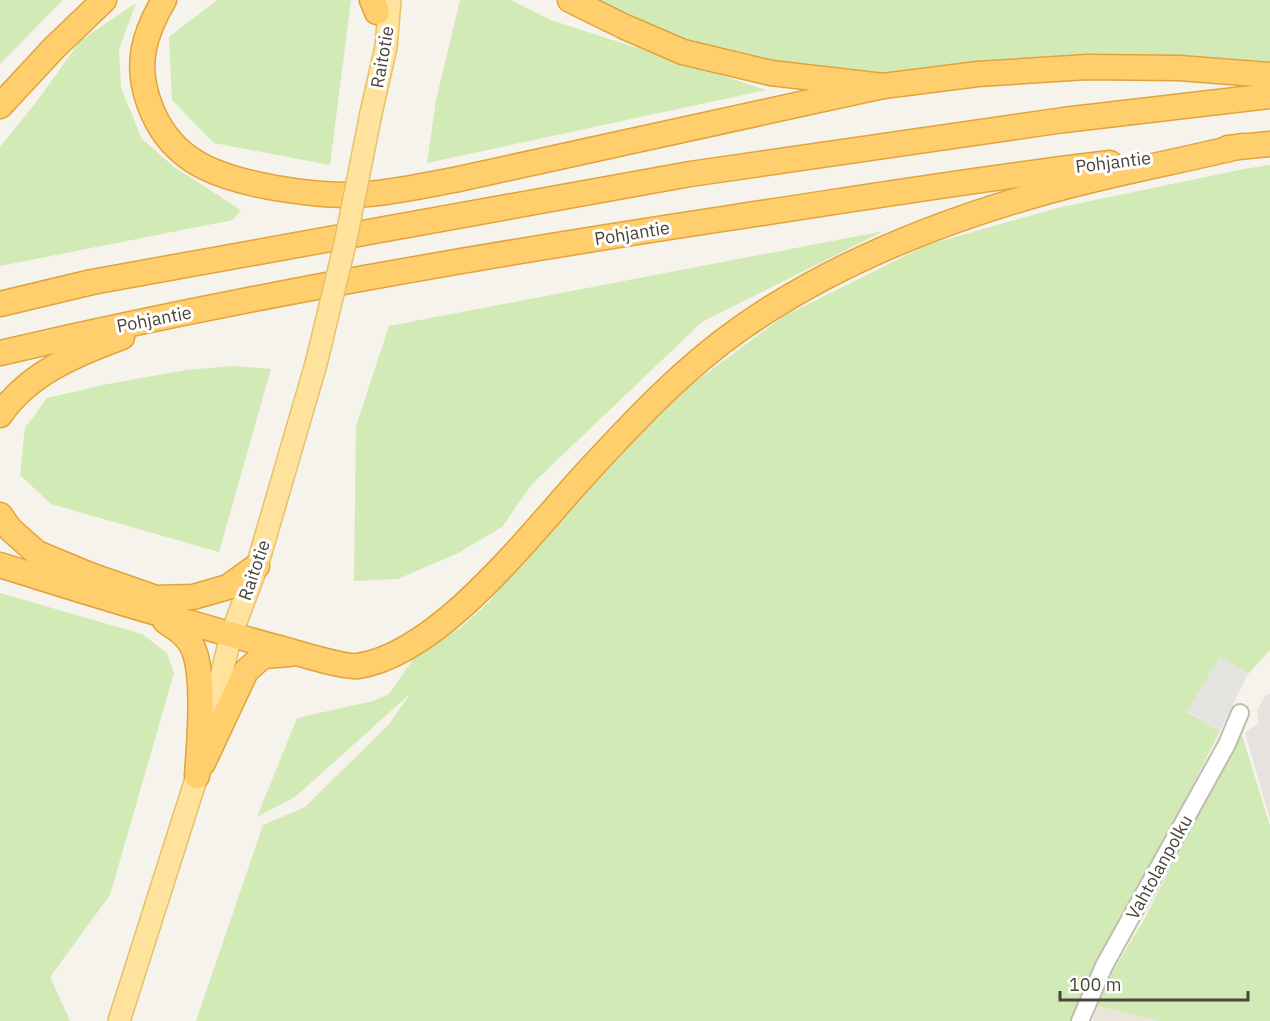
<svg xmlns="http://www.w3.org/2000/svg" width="1270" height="1021" font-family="'IBM Plex Sans',sans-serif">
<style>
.residential{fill:#eae5da}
.industrial{fill:#e6e2dd}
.green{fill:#d2eab5}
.parking{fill:#e5e3e0}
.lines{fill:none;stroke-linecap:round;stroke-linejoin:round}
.minor-casing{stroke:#c2bbae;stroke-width:20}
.major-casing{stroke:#e6c16a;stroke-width:24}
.highway-casing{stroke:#e0a43c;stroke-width:27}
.minor{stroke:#fff;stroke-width:16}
.major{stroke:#ffe39c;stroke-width:21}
.highway{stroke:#ffcf6e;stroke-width:24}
.major-bridge-casing{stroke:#e6c16a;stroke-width:24;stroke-linecap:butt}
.major-bridge{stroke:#ffe39c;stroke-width:21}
.labels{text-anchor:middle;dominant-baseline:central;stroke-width:6;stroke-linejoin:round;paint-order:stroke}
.street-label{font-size:18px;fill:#4b4439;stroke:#fff}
</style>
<rect width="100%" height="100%" fill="#f6f3ec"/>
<path class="residential" d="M1097,1006L1159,1021H1092Z"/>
<path class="industrial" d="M1270,694V819L1245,733L1259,722L1257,710L1266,695Z"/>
<g class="green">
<path d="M0,0H63L0,64Z"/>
<path d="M217,0H351L330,165L214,143L172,100L169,37Z"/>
<path d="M460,0H511L551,20L766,90L427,163L436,100Z"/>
<path d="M592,0H1270V64L871,75L818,73L708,52Z"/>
<path d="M136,3L119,49L121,88L142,139L174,167L241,210L233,220L0,266V147L37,101L80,41Z"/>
<path d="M1270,165V650L1248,674L1220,657L1187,712L1220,731L1074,1021H196L263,825L305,807L388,725L411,693L295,797L257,817L297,718L373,701L389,694L418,652L459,629L489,602L535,544H540L641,432L679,394L784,316L927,245L1057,208L1244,169Z"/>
<path d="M884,231L702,322L532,484L502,527L458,553L398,579L354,581L356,426L389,326Z"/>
<path d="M233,366L271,369L219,552L51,504L20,475L25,428L47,398L108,384L186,370Z"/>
<path d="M0,593L142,634L167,653L174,673L110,895L50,977L70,1021H0Z"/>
<path d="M1239,731L1241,732L1270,826V1021H1159L1097,1006L1114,969L1145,918Z"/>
</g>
<path class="parking" d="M1220,657L1248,674L1220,731L1187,711Z"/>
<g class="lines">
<defs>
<path id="minor" d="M1080,1021L1104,966L1227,744L1240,713"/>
<g id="major">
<path d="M371,113L386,47L390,0"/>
<path d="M119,1021L197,776L231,635L257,566L316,364"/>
</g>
<g id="highway">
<path d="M164,0C144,34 135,64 149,103C157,126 171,146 192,160C231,186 321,198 368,194C397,192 425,185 454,180L883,86"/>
<path d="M372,0L377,12"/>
<path d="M570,0L625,27L683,52L771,73L883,86L978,74L1087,67L1179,68L1270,75"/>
<path d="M0,106L54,48L104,0"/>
<path d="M1228,148L1270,144"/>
<path d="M0,304L92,282L690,174L1064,120L1270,96"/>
<path d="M0,353C240,297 485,255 729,218C856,199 982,178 1110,163"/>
<path d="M0,415C29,373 76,354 122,337"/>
<path d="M0,515L10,529L37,553L90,575L156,598L193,597L228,587L257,566"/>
<path d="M0,565C91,594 182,621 275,647C292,651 343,668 358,666C442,653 533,530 589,470C636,419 684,368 741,328C838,260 953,216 1068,186C1125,171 1184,160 1242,146"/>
<path d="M165,621C175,628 186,634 192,646C206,672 199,745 197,776"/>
<path d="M203,763L246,671L263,656L290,654"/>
</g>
</defs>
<use href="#minor" class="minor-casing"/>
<use href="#major" class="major-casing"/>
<use href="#highway" class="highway-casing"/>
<use href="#minor" class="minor"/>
<use href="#major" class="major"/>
<use href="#highway" class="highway"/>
<defs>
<path id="major-bridge" d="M316,364L345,244L371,113"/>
</defs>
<use href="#major-bridge" class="major-bridge-casing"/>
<use href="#major-bridge" class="major-bridge"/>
</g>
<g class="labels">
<g class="street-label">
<text transform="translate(382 57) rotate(-80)">Raitotie</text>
<text transform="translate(1113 162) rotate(-7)">Pohjantie</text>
<text transform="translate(632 233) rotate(-9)">Pohjantie</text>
<text transform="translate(154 319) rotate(-11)">Pohjantie</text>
<text transform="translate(254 570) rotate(-71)">Raitotie</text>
<text transform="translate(1159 867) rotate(-61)">Vahtolanpolku</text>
</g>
</g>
<path d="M1060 991v9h188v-9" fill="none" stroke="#4b4439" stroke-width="3"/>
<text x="1069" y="991" font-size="18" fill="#4b4439" stroke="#ffffff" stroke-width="4.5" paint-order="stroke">100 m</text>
</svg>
